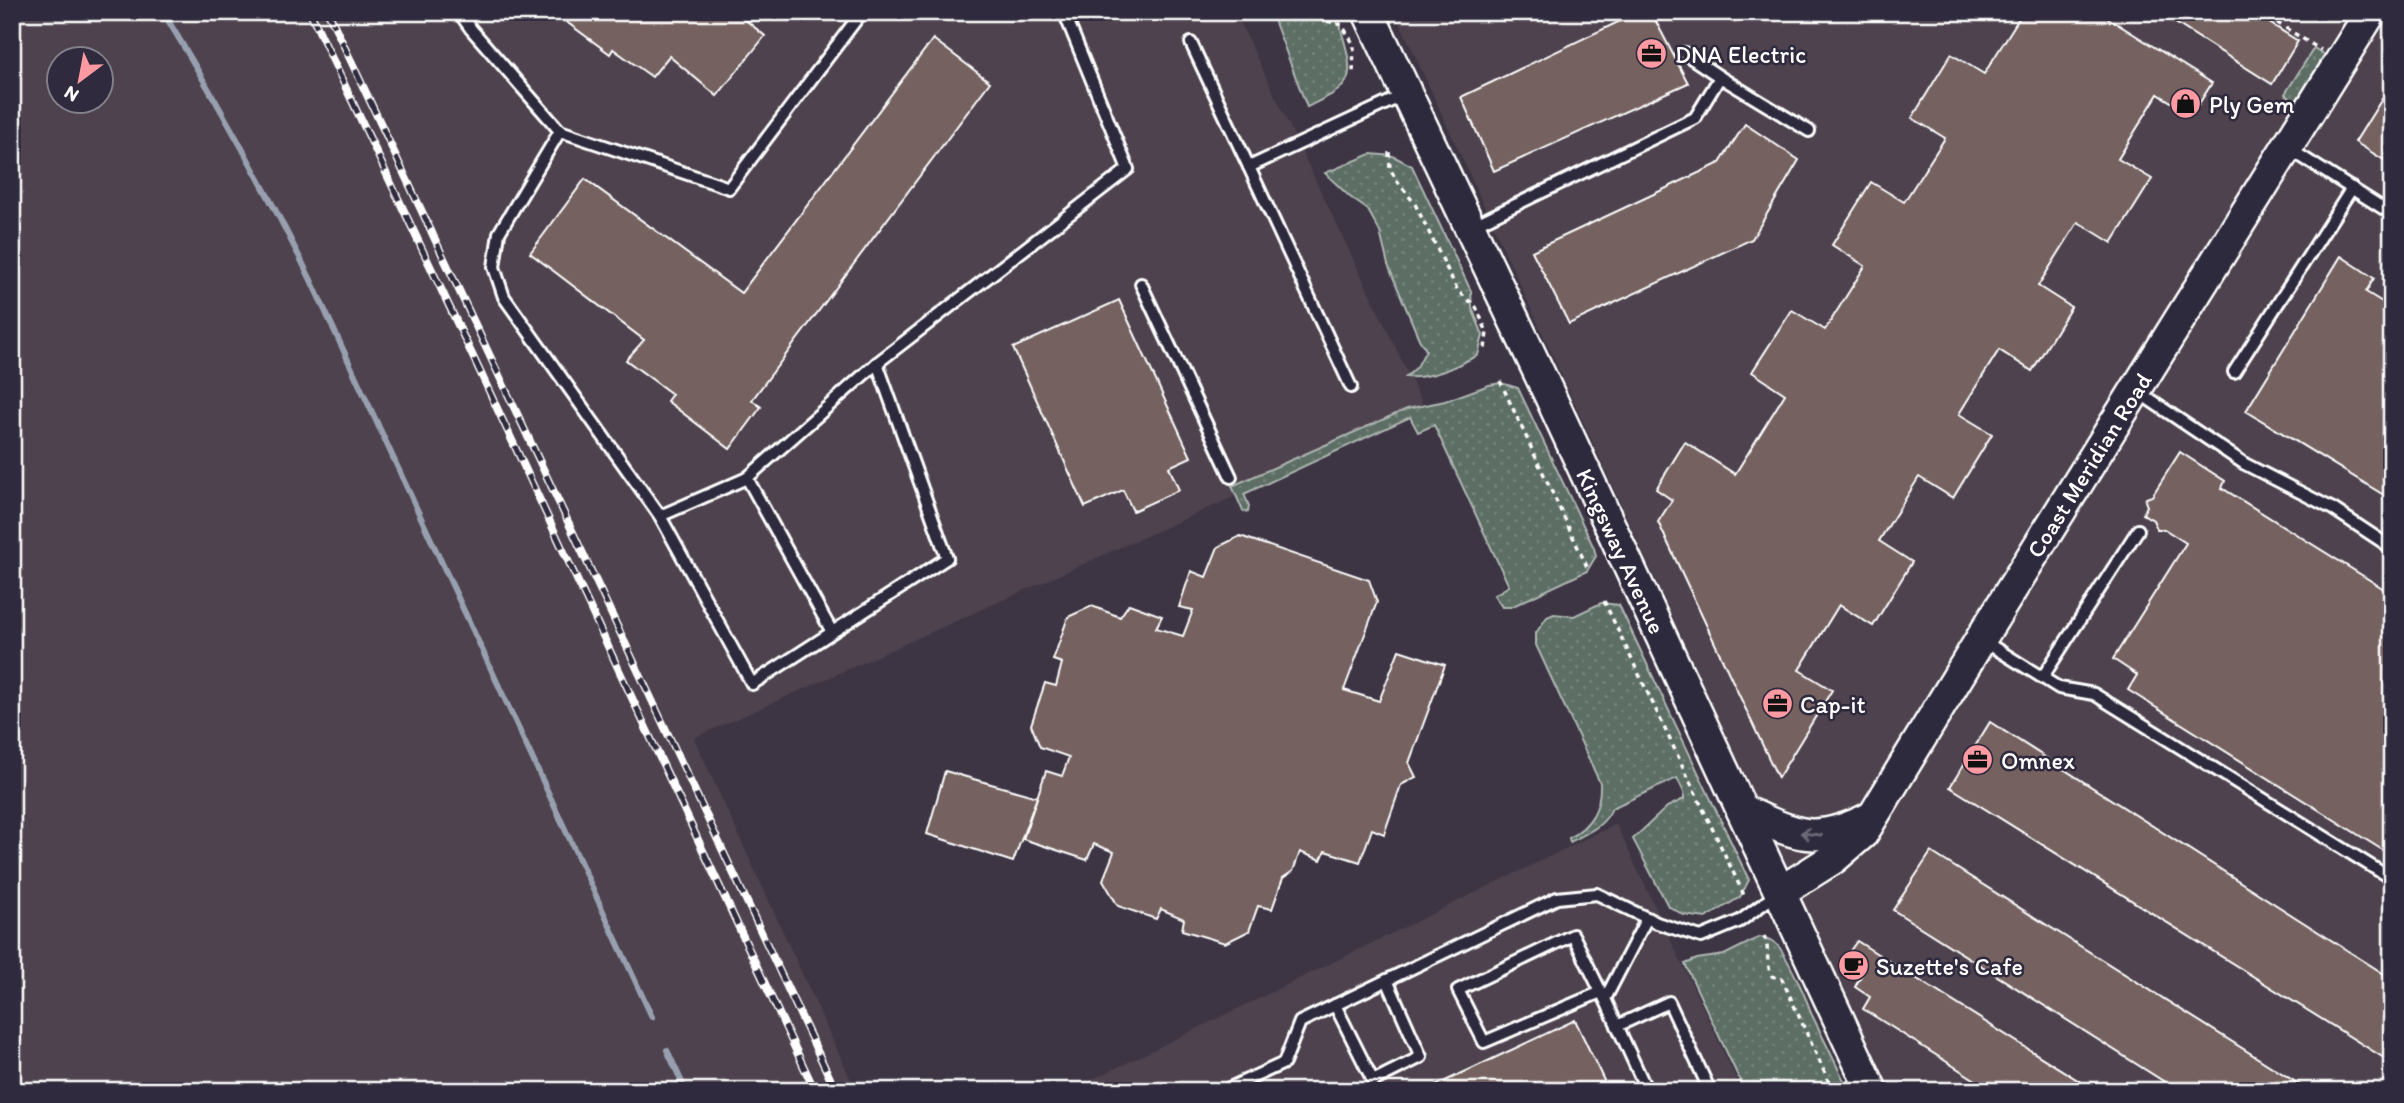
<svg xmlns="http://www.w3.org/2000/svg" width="2404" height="1103" font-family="Itim,sans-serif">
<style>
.built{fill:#4e424d;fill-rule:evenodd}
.grass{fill:url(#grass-dots);stroke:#aeb6b2;stroke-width:2}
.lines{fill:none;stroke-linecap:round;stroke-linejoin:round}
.stream{stroke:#98a0b0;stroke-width:6}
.building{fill:#746261;stroke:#fff;stroke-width:2}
.lane-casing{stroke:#fff;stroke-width:16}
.secondary-casing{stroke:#fff;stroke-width:35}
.path{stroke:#fff;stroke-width:3.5;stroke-dasharray:5 5;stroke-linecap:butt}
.lane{stroke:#2f2a3d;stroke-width:10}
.secondary{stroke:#2f2a3d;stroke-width:30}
.rail-casing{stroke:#fff;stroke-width:8}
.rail{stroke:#2f2a3d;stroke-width:5;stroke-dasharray:16;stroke-linecap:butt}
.oneway{stroke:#6d6a77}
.labels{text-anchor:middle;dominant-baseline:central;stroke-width:5;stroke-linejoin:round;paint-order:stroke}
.poi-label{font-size:24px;fill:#fff;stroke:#2f2a3d;text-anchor:start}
.street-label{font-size:24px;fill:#fff;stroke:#2f2a3d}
</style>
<defs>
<pattern id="grass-dots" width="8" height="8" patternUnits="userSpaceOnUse" patternTransform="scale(1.75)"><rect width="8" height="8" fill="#5d6e65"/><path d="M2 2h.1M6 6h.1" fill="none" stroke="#75847c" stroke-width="1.8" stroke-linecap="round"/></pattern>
</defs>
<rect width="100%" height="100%" fill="#3d3544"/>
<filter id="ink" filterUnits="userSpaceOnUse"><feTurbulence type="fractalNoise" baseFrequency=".0143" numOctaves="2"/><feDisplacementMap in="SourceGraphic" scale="14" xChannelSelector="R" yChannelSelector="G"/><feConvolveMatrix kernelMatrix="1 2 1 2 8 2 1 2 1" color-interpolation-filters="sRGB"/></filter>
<g filter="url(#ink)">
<g class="built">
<path d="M12,12H1235L1426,411L694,738L856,1091H12ZM60,60H102V102H60Z"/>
<path d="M1395,12H2392V1091H1890Z"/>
<path d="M1616,824L1742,1091H1069Z"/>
</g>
<g class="grass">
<path d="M1271,12H1341C1339,23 1341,30 1344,40C1357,85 1346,88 1307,107Z"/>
<path d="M2314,48L2325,55L2296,101L2285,94Z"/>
<path d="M1371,154L1393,156L1412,166L1471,291L1472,308L1483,335L1478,355C1455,367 1432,379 1406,377L1417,367L1426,350L1419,339L1388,265L1380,232L1368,210L1350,197L1325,173Z"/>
<path d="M1501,383L1518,388L1594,548L1596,556L1587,571L1511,607H1502L1494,595L1509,586L1434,425L1418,432L1410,417L1244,494L1249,506L1248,512L1243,511L1232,486L1407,409L1445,401L1489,385Z"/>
<path d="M1601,603L1619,605L1749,880L1740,897L1706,918L1684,915L1668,906L1633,839L1667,807L1684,799V792L1677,778L1612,808C1605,826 1587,833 1570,842L1569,838C1591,825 1601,809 1600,783L1536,645V633L1547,617L1554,614L1574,616Z"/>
<path d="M1760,937C1767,938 1774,940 1779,947C1787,957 1808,1001 1811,1013L1849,1091H1745L1685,964L1697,959L1724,955Z"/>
</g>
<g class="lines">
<g class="stream">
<path d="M163,12C216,99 265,187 310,278L652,1017"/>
<path d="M667,1050L686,1091"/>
</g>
</g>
<g class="building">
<path d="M553,12H736L765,36L717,96L669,56L652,77L613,49L610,54Z"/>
<path d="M1639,12H1651L1688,83L1494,171L1461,97Z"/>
<path d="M2023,12H2098L2212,83L2192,115L2158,94L2118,159L2152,179L2112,243L2078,222L2038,286L2071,307L2032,371L1999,350L1959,414L1992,434L1953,498L1919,477L1879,541L1912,562L1873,626L1839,605L1799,670L1832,690L1778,778L1658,522L1672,500L1656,489L1685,442L1735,474L1785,394L1752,372L1792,310L1825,330L1865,266L1832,245L1871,182L1904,202L1945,138L1912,118L1951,54L1984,74Z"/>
<path d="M2158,12H2252L2298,41L2272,84Z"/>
<path d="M933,39L990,82L752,400L761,407L730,449L667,401L672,394L626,360L644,340L530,253L585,179L741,293Z"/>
<path d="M2392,83V165L2355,142Z"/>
<path d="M1745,124L1799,160L1752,239L1569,324L1532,251L1720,163Z"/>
<path d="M2341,256L2374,278L2366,292L2392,308V500L2246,411Z"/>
<path d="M1119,300L1191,457L1169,467L1179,490L1133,511L1123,490L1085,507L1013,348Z"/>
<path d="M2180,452L2225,481L2222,488L2392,594V856L2128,690L2137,675L2113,659L2186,543L2164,529H2157L2153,520L2143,514L2147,506L2145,501L2146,498L2152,496Z"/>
<path d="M1240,536L1369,580L1377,602L1344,690L1379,701L1399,650L1445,665L1409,763L1416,777L1401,785L1384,834L1372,829L1360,862L1325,851L1321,860L1300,852L1293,871L1283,878L1272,909L1258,906L1249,931L1225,943L1182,930L1184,919L1161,909L1156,919L1118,906L1103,880L1114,852L1094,844L1087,860L1023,839L1046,771L1062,776L1069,757L1040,747L1031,725L1045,683L1056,686L1062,663L1053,660L1068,617L1092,606L1120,617L1129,604L1162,616L1156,628L1183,636L1193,610L1179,607L1191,571L1206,577L1218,547Z"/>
<path d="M1990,722L2392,979V1063L1950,787Z"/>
<path d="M945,771L1037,797L1013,862L927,834Z"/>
<path d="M1931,852L2310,1091H2179L1893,910Z"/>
<path d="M1857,941L2095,1091H1993L1863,1009L1870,997L1855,987L1862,974L1842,962Z"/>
<path d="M1575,1020L1609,1091H1424Z"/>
</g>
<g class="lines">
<defs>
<g id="lane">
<path d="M459,12L471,29L560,131L729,188L862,12"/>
<path d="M1191,43L1249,167"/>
<path d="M1684,53L1720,77"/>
<path d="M560,131L499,233L494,267L504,297L660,516L752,684L947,558L877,363L1128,169L1064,12"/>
<path d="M2288,148L2392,214"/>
<path d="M1472,226L1695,118L1720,77L1809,131"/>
<path d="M1141,284L1231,477"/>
<path d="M2234,372L2352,188"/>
<path d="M1351,387L1249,167L1404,95"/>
<path d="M2138,392L2245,464L2333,509L2392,548"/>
<path d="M747,478L832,632"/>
<path d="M660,516L747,478L877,363"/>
<path d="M1982,640L2059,688L2094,694L2392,879"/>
<path d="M2042,678L2138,530"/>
<path d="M1647,918L1605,999L1647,1091"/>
<path d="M1601,992L1484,1042L1458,990L1573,935L1601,992L1605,999"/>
<path d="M1335,1005L1373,1081L1421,1057L1387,980"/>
<path d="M1617,1026L1669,1002L1710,1091"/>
<path d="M1223,1091L1284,1063L1300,1022L1557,898L1597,894L1657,923L1701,937L1740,921L1778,893"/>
</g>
<g id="secondary">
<path d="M1368,12L1549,394L1872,1091"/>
<path d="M1742,810C1796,835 1814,846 1870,818"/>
<path d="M1780,892L1834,858L1863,833L1990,624L2371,12"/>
</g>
</defs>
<use href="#lane" class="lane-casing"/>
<use href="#secondary" class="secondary-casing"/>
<g class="path">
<path d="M1323,12L1327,21L1342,25L1354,45L1353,73"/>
<path d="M2260,12L2321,50"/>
<path d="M1389,152L1390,168L1395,178L1415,204L1458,291L1476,307L1487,332L1485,349"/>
<path d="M1500,381L1589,571"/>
<path d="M1604,601L1744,895"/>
<path d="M1764,936C1771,953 1764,959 1772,976L1782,979L1833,1091"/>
</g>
<use href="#lane" class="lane"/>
<use href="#secondary" class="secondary"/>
<defs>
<g id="rail">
<path d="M310,12L476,363L815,1091"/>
<path d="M328,12L836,1091"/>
</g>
</defs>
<use href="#rail" class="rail-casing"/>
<use href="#rail" class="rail"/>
</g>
<defs><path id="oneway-shaft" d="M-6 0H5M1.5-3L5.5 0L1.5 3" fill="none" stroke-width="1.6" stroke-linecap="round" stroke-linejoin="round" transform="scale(1.75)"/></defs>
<use class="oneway" href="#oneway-shaft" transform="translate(1811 834) rotate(-174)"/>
</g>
<defs>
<symbol id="office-disc" viewBox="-11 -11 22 22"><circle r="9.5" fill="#ff9aa2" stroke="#2f2a3d"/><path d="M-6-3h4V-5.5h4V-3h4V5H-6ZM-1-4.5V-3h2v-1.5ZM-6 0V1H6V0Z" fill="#111"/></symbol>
<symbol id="shop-disc" viewBox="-11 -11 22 22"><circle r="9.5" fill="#ff9aa2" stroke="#2f2a3d"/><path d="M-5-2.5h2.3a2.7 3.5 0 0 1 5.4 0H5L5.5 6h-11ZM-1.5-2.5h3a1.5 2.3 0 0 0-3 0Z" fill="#111"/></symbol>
<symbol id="cafe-disc" viewBox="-11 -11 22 22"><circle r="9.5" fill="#ff9aa2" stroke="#2f2a3d"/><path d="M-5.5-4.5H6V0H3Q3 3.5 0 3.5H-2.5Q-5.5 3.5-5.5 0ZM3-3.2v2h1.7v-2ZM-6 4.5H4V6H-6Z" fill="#111"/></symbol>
</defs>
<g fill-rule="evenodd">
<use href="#office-disc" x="1634" y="36" width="35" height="35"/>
<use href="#shop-disc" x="2168" y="86" width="35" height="35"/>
<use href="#office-disc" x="1760" y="686" width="35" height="35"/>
<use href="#office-disc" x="1960" y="742" width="35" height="35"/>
<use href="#cafe-disc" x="1836" y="948" width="35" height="35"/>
</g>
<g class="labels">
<g class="poi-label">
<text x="1675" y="54">DNA Electric</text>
<text x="2209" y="104">Ply Gem</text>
<text x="1800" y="704">Cap-it</text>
<text x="2001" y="760">Omnex</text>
<text x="1876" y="966">Suzette's Cafe</text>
</g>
<g class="street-label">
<text transform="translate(2089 465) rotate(-58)">Coast Meridian Road</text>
<text transform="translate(1621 551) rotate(65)">Kingsway Avenue</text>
</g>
</g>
<rect width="2404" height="1103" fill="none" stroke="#2f2a3d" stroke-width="42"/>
<rect x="21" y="21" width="2362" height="1061" fill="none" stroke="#fff" stroke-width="2.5" filter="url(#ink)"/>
<g transform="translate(80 80) rotate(212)"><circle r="33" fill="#2f2a3d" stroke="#827f8b" stroke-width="2"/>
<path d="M0-5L12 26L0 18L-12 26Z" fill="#ff9aa2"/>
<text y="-10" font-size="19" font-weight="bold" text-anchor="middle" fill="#ffffff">N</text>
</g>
</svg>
